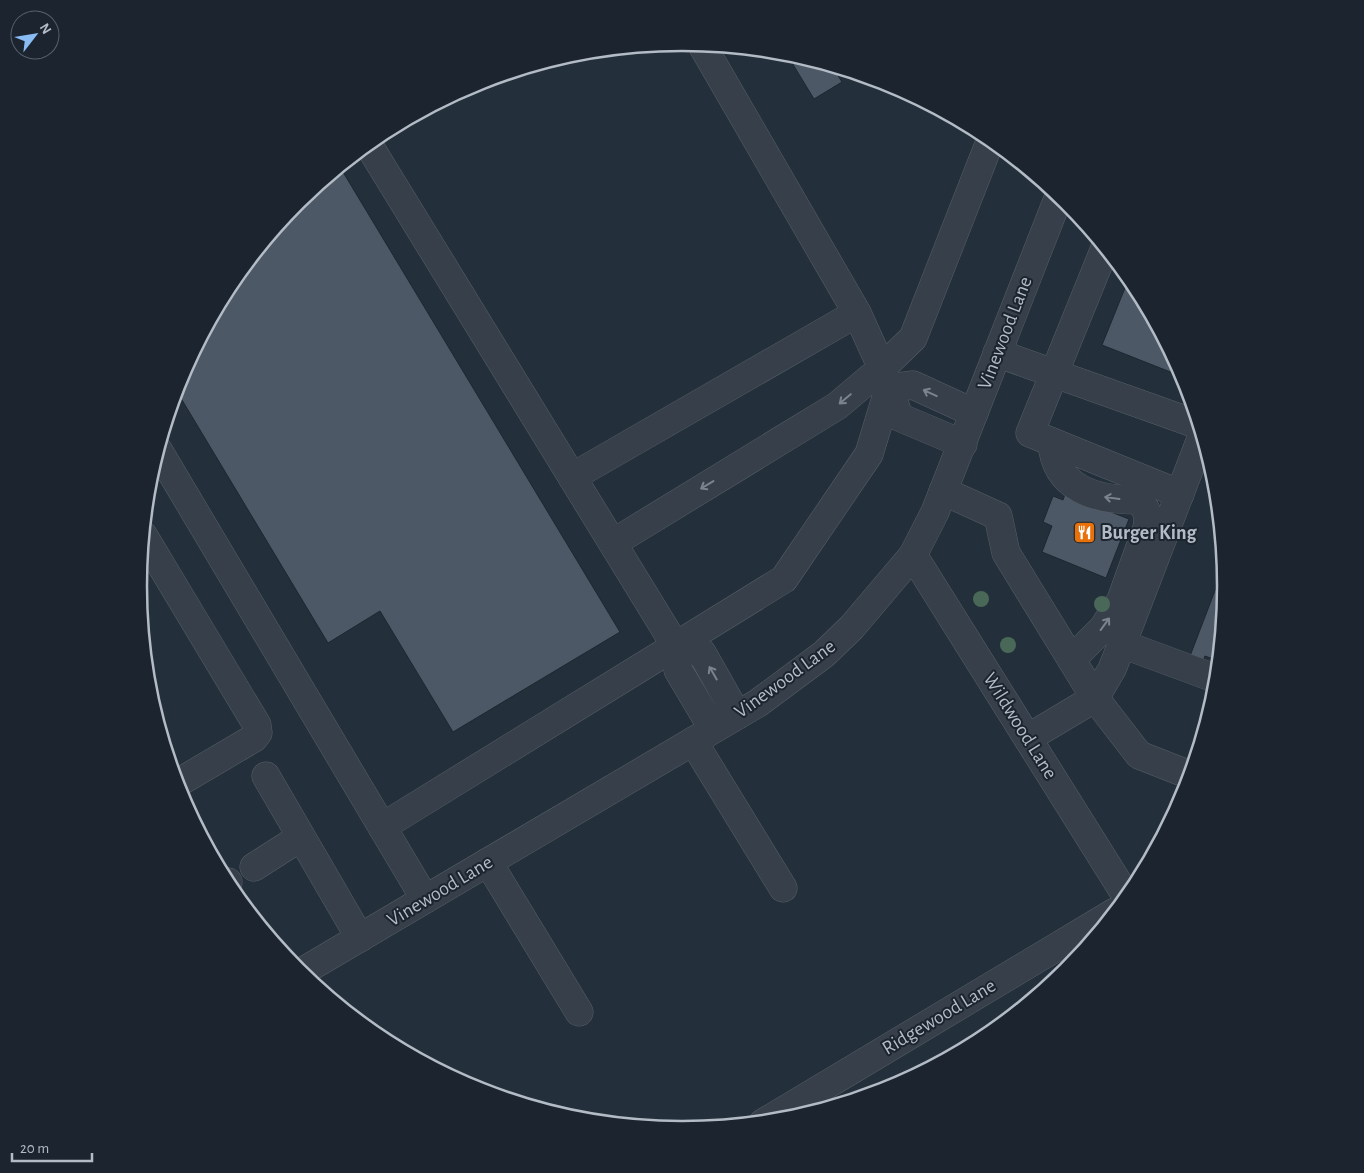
<svg xmlns="http://www.w3.org/2000/svg" width="1364" height="1173" font-family="'Alegreya Sans',sans-serif">
<style>
.building{fill:#4c5865;stroke:#1e2731}
.lines{fill:none;stroke-linecap:round;stroke-linejoin:round}
.minor-casing{stroke:#555e68;stroke-width:29}
.minor{stroke:#37404a;stroke-width:28}
.tree{fill:#4a6858}
.oneway{stroke:#7b848e}
.labels{text-anchor:middle;dominant-baseline:central;stroke-width:4;stroke-linejoin:round;paint-order:stroke}
.street-label{font-size:20px;fill:#b2bbc6;stroke:#1c252f}
.poi-label{font-size:20px;font-weight:bold;fill:#b2bbc6;stroke:#1c252f;text-anchor:start}
.rim{fill:none;stroke:#b2bbc6;stroke-width:2.5}
</style>
<rect width="100%" height="100%" fill="#232f3a"/>
<g class="building">
<path d="M786,53L832,66L842,82L814,99Z"/>
<path d="M340,167L620,632L453,732L380,611L328,643L176,390L180,378L230,284L298,202Z"/>
<path d="M1129,278L1134,285L1183,377L1102,345Z"/>
<path d="M1065,494L1129,519L1106,578L1042,552L1052,526L1043,522L1053,496L1063,500Z"/>
<path d="M1224,567L1226,587L1219,661L1205,656L1203,661L1190,656Z"/>
</g>
<g class="lines">
<defs>
<g id="minor">
<path d="M368,144L675,645"/>
<path d="M1105,248L1030,433L1180,494"/>
<path d="M997,353L1199,425"/>
<path d="M1052,442C1055,489 1096,500 1137,500C1148,508 1149,516 1147,528L1121,600L1103,628L1072,659"/>
<path d="M963,444L899,417L889,388L913,385L974,413"/>
<path d="M158,450L425,899"/>
<path d="M572,477L857,313"/>
<path d="M943,491L998,516L1006,553L1095,698L1139,755L1190,775"/>
<path d="M143,535L257,725L258,733L254,738L176,784"/>
<path d="M613,543L837,406L882,368L913,338L991,139"/>
<path d="M913,555L1127,897"/>
<path d="M1122,644L1217,679"/>
<path d="M713,729L678,670L675,645L702,653L737,715"/>
<path d="M1028,738L1095,698L1112,669L1122,644L1202,436"/>
<path d="M693,741L783,888"/>
<path d="M266,776L360,938"/>
<path d="M382,827L784,579L869,454L889,388L882,368L857,313L702,45"/>
<path d="M488,862L579,1012"/>
<path d="M254,867L301,837"/>
<path d="M227,883L228,882"/>
<path d="M300,973L758,703L824,654L852,627L913,555L935,512L1059,196"/>
<path d="M763,1123L1115,912"/>
</g>
</defs>
<use href="#minor" class="minor-casing"/>
<use href="#minor" class="minor"/>
</g>
<g class="tree">
<circle cx="981" cy="599" r="8"/>
<circle cx="1102" cy="604" r="8"/>
<circle cx="1008" cy="645" r="8"/>
</g>
<defs><path id="oneway-shaft" d="M-6 0H5M1.5-3L5.5 0L1.5 3" fill="none" stroke-width="1.6" stroke-linecap="round" stroke-linejoin="round" transform="scale(1.25)"/></defs>
<g class="oneway">
<use href="#oneway-shaft" transform="translate(930 393) rotate(-155)"/>
<use href="#oneway-shaft" transform="translate(845 399) rotate(140)"/>
<use href="#oneway-shaft" transform="translate(707 485) rotate(149)"/>
<use href="#oneway-shaft" transform="translate(1112 498) rotate(-172)"/>
<use href="#oneway-shaft" transform="translate(1105 624) rotate(-54)"/>
<use href="#oneway-shaft" transform="translate(713 673) rotate(-120)"/>
</g>
<defs>
<symbol id="restaurant-square" viewBox="-11 -11 22 22"><rect x="-9" y="-9" width="18" height="18" rx="4" fill="#e8710a" stroke="#1c252f"/><path d="M-5-6h1v4h1v-4h1v4h1v-4h1v5L-1.5 .5V6h-2V.5L-5-1ZM5-6V6H3V1.5H1.5Q1.5-4 5-6Z" fill="#fff"/></symbol>
</defs>
<g fill-rule="evenodd">
<use href="#restaurant-square" x="1072" y="520" width="25" height="25"/>
</g>
<g class="labels">
<g class="street-label">
<text transform="translate(1005 333) rotate(-69)">Vinewood Lane</text>
<text transform="translate(785 679) rotate(-36)">Vinewood Lane</text>
<text transform="translate(1020 726) rotate(58)">Wildwood Lane</text>
<text transform="translate(440 891) rotate(-31)">Vinewood Lane</text>
<text transform="translate(939 1017) rotate(-31)">Ridgewood Lane</text>
</g>
<g class="poi-label">
<text x="1101" y="533">Burger King</text>
</g>
</g>
<path d="M0 0H1364V1173H0ZM147 586a535 535 0 1 1 1070 0a535 535 0 1 1-1070 0Z" fill="#1c252f" fill-rule="evenodd"/>
<path class="rim" d="M147 586a535 535 0 1 1 1070 0a535 535 0 1 1-1070 0Z"/>
<g transform="translate(35 35) rotate(59)"><circle r="24" fill="#1c252f" stroke="#58616b"/>
<path d="M0-4L9 19L0 12L-9 19Z" fill="#89bbf4"/>
<text y="-8" font-size="14" font-weight="bold" text-anchor="middle" fill="#b2bbc6">N</text>
</g>
<path d="M12 1153v8h80v-8" fill="none" stroke="#b2bbc6" stroke-width="2.5"/>
<text x="20" y="1153" font-size="15" fill="#b2bbc6" stroke="#1c252f" stroke-width="4" paint-order="stroke">20 m</text>
</svg>
